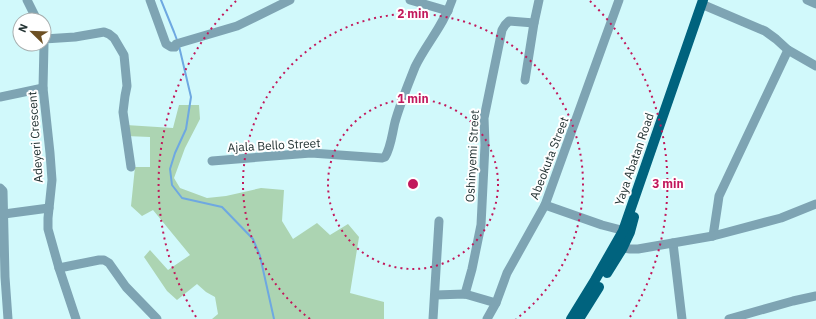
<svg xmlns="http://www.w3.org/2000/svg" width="816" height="319" font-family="'IBM Plex Sans',sans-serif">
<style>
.green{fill:#acd4b2}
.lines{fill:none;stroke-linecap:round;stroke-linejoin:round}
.stream{stroke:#6ea8e1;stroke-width:2}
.minor{stroke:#7ea4b3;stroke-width:9}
.major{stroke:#00637e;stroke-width:10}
.ring{fill:none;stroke:#c2185b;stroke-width:2;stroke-dasharray:2 4}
.labels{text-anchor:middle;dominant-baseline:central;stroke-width:4;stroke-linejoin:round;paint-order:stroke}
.street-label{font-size:12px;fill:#233333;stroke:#fff}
.centre{fill:#c2185b;stroke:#fff;stroke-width:2}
.ring-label{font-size:12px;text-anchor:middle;font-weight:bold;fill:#c2185b;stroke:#fff;stroke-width:4;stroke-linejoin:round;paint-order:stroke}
</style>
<rect width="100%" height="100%" fill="#d1f9fb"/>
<path class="green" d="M179,105H199L200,119L185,148L174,178L180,188L207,198L226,196L261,188L284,190L282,221L293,239L317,223L330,235L348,224L359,237L350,293L384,302V319H212L218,314L215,297L206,292L197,284L177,300L167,291L144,257L150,250L168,270L190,255L153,210L142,216L131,206L135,167H150V137L126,136V125L173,128Z"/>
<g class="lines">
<g class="stream">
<path d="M161,0L174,32L177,40"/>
<path d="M179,46L191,97L186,129L175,153L170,169L172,185L182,198L222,207L253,239L260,256L274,319"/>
</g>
<g class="minor">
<path d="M27,0L37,20"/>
<path d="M150,0L166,44L171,47H175L176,44L237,26L290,0"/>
<path d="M410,0L448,11"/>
<path d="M807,0L816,4"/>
<path d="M706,6L765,31L776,39L788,50"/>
<path d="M44,39L75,37L104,32L109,34L114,38L124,55L127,86L125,96L123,112L131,167"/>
<path d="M44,44L43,88L50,153L52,180L48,218V229L59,268L76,319"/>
<path d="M525,80L534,23L539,0"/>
<path d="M0,97L43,88"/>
<path d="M212,161L311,153L382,158L385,157C391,147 392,134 395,122C400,104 408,85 415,67C426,44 444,25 452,0"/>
<path d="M0,188L3,191L5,277L8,319"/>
<path d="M545,205L602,225L629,232"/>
<path d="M4,214L49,208"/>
<path d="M713,236L718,203L719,196L788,50L816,66"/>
<path d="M673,243L682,319"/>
<path d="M616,247L630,249H638L713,236L781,218L816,204"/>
<path d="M59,268L99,260H104L109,263L126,287L157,319"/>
<path d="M465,294L472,269L481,225L485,145L484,118L502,30L505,25L509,21L534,23"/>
<path d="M435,295L465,294L496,303"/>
<path d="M433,319L439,221"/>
<path d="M487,319L496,303L507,273L545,205L619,0"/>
<path d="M729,319L793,301L816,296"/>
</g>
<g class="major">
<path d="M607,273L622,249L630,232L634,217"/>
<path d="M571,319L595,280L623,231L703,0"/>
<path d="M579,319L599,287"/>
</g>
</g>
<g class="ring">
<circle cx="413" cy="184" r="85"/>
<path d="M310 319A170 170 0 1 1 516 319"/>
<path d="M196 317A255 255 0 0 1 236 1M590 1A255 255 0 0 1 630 317"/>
</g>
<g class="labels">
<g class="street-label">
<text transform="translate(35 137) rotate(-94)">Adeyeri Crescent</text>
<text transform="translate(274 145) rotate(-3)">Ajala Bello Street</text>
<text transform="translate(472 156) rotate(-87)">Oshinyemi Street</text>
<text transform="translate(549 158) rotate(-69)">Abeokuta Street</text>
<text transform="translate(634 159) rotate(-71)">Yaya Abatan Road</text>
</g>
</g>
<circle cx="413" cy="184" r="6" class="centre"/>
<g class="ring-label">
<text x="413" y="18">2 min</text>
<text x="413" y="103">1 min</text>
<text x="668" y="188">3 min</text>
</g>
<g transform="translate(32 32) rotate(293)"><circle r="19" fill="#ffffff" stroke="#a7adad"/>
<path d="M0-3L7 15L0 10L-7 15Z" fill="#6d5024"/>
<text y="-6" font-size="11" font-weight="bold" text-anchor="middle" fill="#233333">N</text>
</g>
</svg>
